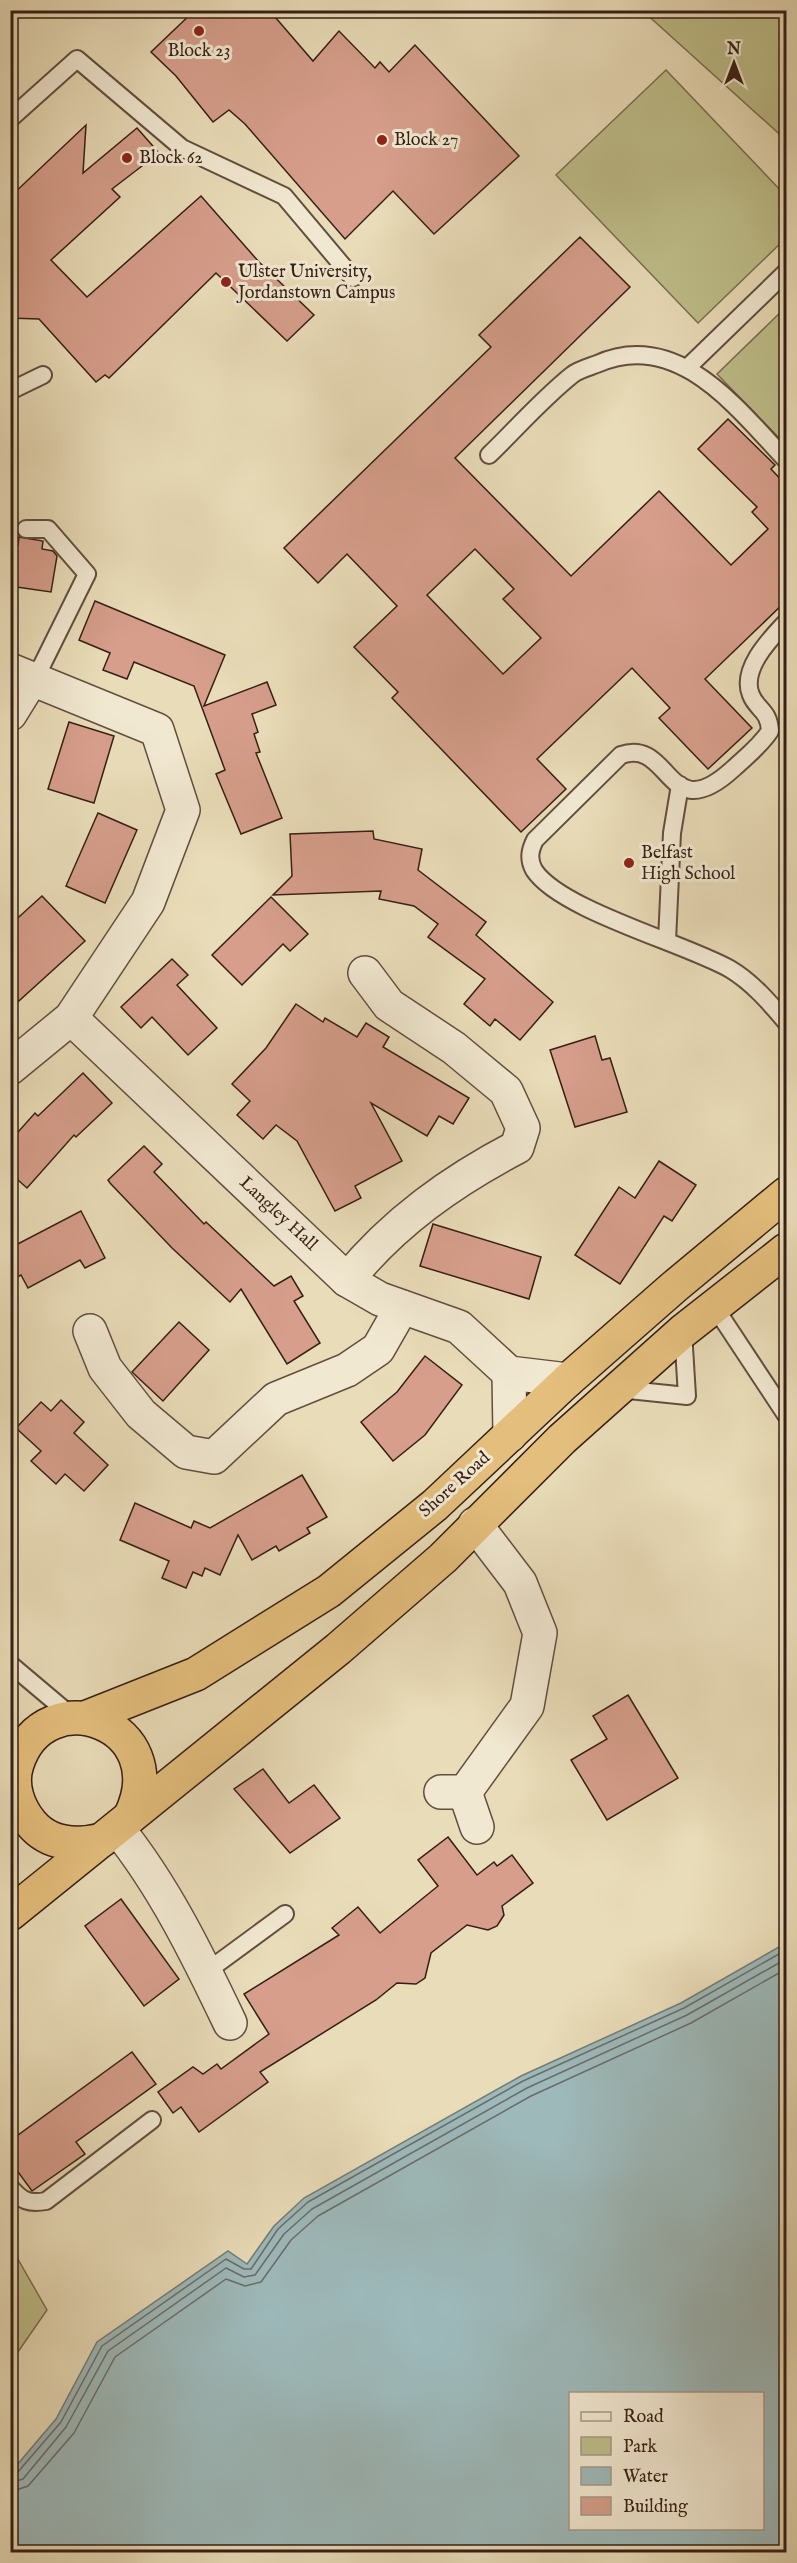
<svg xmlns="http://www.w3.org/2000/svg" width="797" height="2563" font-family="'IM FELL English',serif">
<style>
.green{fill:#bebe8a;stroke:#7a6e50;stroke-width:1.5}
.water{fill:#9db9ba;stroke:#747b78;stroke-width:1.5;fill-rule:evenodd}
.lines{fill:none;stroke-linecap:round;stroke-linejoin:round}
.shore{stroke:#6a6c68;stroke-width:1.5}
.building{fill:#d69e8b;stroke:#361f15;stroke-width:1.5;fill-rule:evenodd}
.service-casing{stroke:#634e3e;stroke-width:20}
.minor-casing{stroke:#634e3e;stroke-width:36}
.trunk-casing{stroke:#361f15;stroke-width:36}
.service{stroke:#f1e8d1;stroke-width:16}
.minor{stroke:#f1e8d1;stroke-width:33}
.trunk{stroke:#e4be7c;stroke-width:33}
.poi-dot{fill:#8f2418;stroke:#f1e8d1;stroke-width:2}
.labels{text-anchor:middle;dominant-baseline:central;stroke-width:6;stroke-linejoin:round;paint-order:stroke}
.poi-label{font-size:18px;fill:#361f15;stroke:#f1e8d1;text-anchor:start}
.street-label{font-size:18px;fill:#361f15;stroke:#f1e8d1}
</style>
<rect width="100%" height="100%" fill="#e9dcb8"/>
<filter id="stains"><feTurbulence type="fractalNoise" baseFrequency=".00333" numOctaves="4"/><feColorMatrix values="0 0 0 0 .2 0 0 0 0 .09 0 0 0 0 .02 0 0 0 .5 -.17"/></filter>
<radialGradient id="worn" r=".72"><stop offset=".6" stop-color="#630" stop-opacity="0"/><stop offset="1" stop-color="#630" stop-opacity=".3"/></radialGradient>
<g class="green">
<path d="M643,11H786V140Z"/>
<path d="M666,70L786,196V238L698,323L556,175Z"/>
<path d="M786,307V445L717,374Z"/>
<path d="M11,2247L47,2310L11,2362H10Z"/>
</g>
<path class="water" d="M786,1943V2552H11V2472L56,2419L97,2342L228,2251L247,2264L274,2226L304,2198L521,2076L681,2003ZM570,2394H762V2528H570Z"/>
<g class="lines">
<g class="shore">
<path d="M10,2476L17,2473L61,2422L102,2346L226,2259L244,2269H251L278,2229L308,2202L523,2081L684,2008L786,1950"/>
<path d="M10,2483L23,2479L66,2427L108,2351L226,2268L244,2277L255,2275L284,2234L312,2209L527,2088L687,2015L786,1959"/>
<path d="M10,2492L28,2486L74,2433L115,2357L226,2279L245,2286L261,2282L291,2240L318,2216L531,2096L691,2023L786,1969"/>
</g>
</g>
<g class="building">
<path d="M195,10H269L313,61L339,31L375,68L380,62L389,72L415,45L519,156L434,234L393,191L345,239L245,124L229,110L213,122L176,76L151,52Z"/>
<path d="M86,125L83,173L137,128L159,153L112,189L120,197L51,260L87,297L201,196L259,262L314,315L287,341L216,273L109,378L105,375L96,382L39,319L10,318V197Z"/>
<path d="M580,237L630,287L455,458L571,576L659,491L731,565L768,529L752,512L757,507L698,449L728,419L775,465L771,469L786,485V601L705,679L752,728L708,769L659,718L670,708L632,668L537,759L566,789L521,832L392,698L398,692L354,647L397,606L347,554L318,583L284,548L491,347L479,335ZM475,549L514,589L503,599L541,638L503,674L427,595Z"/>
<path d="M19,537L43,541L42,549L53,551L57,556L51,592L10,586V544L18,545Z"/>
<path d="M95,601L225,655L204,706L267,682L276,705L252,714L258,732L254,734L260,752L256,753L282,818L241,834L216,774L225,770L194,686L134,662L127,679L103,670L110,653L79,640Z"/>
<path d="M69,722L114,736L94,803L48,789Z"/>
<path d="M98,813L137,830L105,903L66,886Z"/>
<path d="M373,831L374,839L422,849L418,870L486,922L476,935L553,1002L520,1040L495,1019L490,1026L464,1004L485,979L428,937L438,924L414,906L379,899L381,891L273,895L292,876L290,834Z"/>
<path d="M42,896L85,941L10,1009V925Z"/>
<path d="M271,897L308,934L290,951L283,944L242,985L212,955Z"/>
<path d="M172,959L188,975L177,985L217,1028L188,1055L152,1017L141,1028L121,1007Z"/>
<path d="M296,1004L323,1022L325,1018L357,1037L366,1023L389,1037L383,1047L469,1098L453,1124L439,1116L427,1136L371,1103L402,1161L355,1186L361,1198L335,1211L297,1141L276,1125L263,1139L237,1115L250,1101L232,1084L266,1048Z"/>
<path d="M595,1036L602,1060L610,1058L627,1112L575,1127L550,1050Z"/>
<path d="M83,1073L112,1103L76,1137L74,1135L27,1188L10,1173V1141L35,1113L38,1116Z"/>
<path d="M144,1146L162,1164L154,1172L204,1224L206,1222L274,1286L291,1276L303,1296L294,1301L320,1343L287,1364L241,1289L230,1302L172,1248L110,1183L108,1180Z"/>
<path d="M659,1161L696,1185L672,1221L664,1216L620,1284L575,1255L619,1187L635,1198Z"/>
<path d="M81,1211L105,1258L85,1268L80,1260L28,1288L21,1275L10,1281V1248Z"/>
<path d="M433,1224L541,1257L529,1299L420,1266Z"/>
<path d="M179,1322L209,1350L163,1401L132,1372Z"/>
<path d="M425,1356L462,1385L425,1435L393,1461L361,1422L397,1392Z"/>
<path d="M61,1400L84,1422L74,1433L108,1465L84,1491L65,1474L56,1484L31,1461L41,1451L16,1428L41,1402L51,1411Z"/>
<path d="M302,1475L327,1517L307,1528L310,1533L279,1551L276,1546L252,1560L238,1535L220,1575L205,1568L202,1576L193,1572L186,1588L162,1578L169,1561L120,1540L135,1503L191,1528L194,1521L210,1528Z"/>
<path d="M628,1695L678,1778L607,1820L571,1760L607,1739L593,1716Z"/>
<path d="M263,1769L289,1803L314,1785L340,1818L290,1853L234,1789Z"/>
<path d="M448,1837L477,1875L494,1862L497,1866L512,1855L533,1883L502,1906L504,1915L497,1926L488,1930L467,1925L431,1953L425,1978L416,1984L397,1983L376,2000L260,2072L268,2082L199,2132L181,2107L173,2113L158,2092L193,2067L203,2074L217,2064L221,2069L269,2034L244,1994L339,1935L332,1928L358,1907L380,1933L438,1886L418,1860Z"/>
<path d="M121,1899L179,1979L144,2006L85,1926Z"/>
<path d="M132,2052L156,2084L76,2142L85,2154L32,2191L10,2161V2141Z"/>
</g>
<g class="lines">
<defs>
<g id="service">
<path d="M10,119L77,59L182,148L284,196L353,278"/>
<path d="M688,367L786,272"/>
<path d="M10,391L43,375"/>
<path d="M489,455C516,429 542,399 572,375C578,370 589,367 597,364C677,328 737,408 786,460"/>
<path d="M26,529H48L87,574L42,665L31,680"/>
<path d="M786,622C771,638 740,669 751,695C757,710 769,710 770,731C760,746 747,756 734,768C666,831 672,737 621,755L535,840C530,850 528,859 534,870C560,910 684,943 730,969C752,982 770,1003 786,1022"/>
<path d="M667,941L672,833L680,785"/>
<path d="M714,1306L786,1415"/>
<path d="M619,1389L687,1396L683,1331"/>
<path d="M10,1664L74,1718"/>
<path d="M206,1972L285,1914"/>
<path d="M10,2187C22,2201 28,2204 46,2201L152,2120"/>
</g>
<g id="minor">
<path d="M10,670L157,730L183,810L148,902L71,1018L10,1068"/>
<path d="M10,714L31,680"/>
<path d="M71,1018L347,1280L380,1299L459,1327L509,1373L568,1380"/>
<path d="M347,1280C394,1222 452,1181 517,1147L523,1128L506,1091L454,1048L389,1005L365,973"/>
<path d="M90,1331L105,1368L141,1414L186,1452L214,1457L276,1399L347,1370L378,1349L402,1307"/>
<path d="M509,1373L510,1435"/>
<path d="M441,1792H465L527,1706L540,1633L520,1583L475,1524"/>
<path d="M465,1792L477,1827"/>
<path d="M117,1828C164,1886 198,1956 230,2023"/>
</g>
<g id="trunk">
<path d="M85,1718L196,1674L329,1591L435,1505L568,1380L674,1287L786,1194"/>
<path d="M102,1840C77,1846 49,1845 31,1823C18,1807 10,1785 17,1764C45,1677 176,1724 130,1817"/>
<path d="M10,1914L338,1649L443,1558L562,1439L683,1331L786,1250"/>
</g>
</defs>
<use href="#service" class="service-casing"/>
<use href="#minor" class="minor-casing"/>
<use href="#trunk" class="trunk-casing"/>
<use href="#service" class="service"/>
<use href="#minor" class="minor"/>
<use href="#trunk" class="trunk"/>
</g>
<g class="poi-dot">
<circle cx="199" cy="31" r="6"/>
<circle cx="382" cy="140" r="6"/>
<circle cx="127" cy="158" r="6"/>
<circle cx="226" cy="282" r="6"/>
<circle cx="629" cy="863" r="6"/>
</g>
<g class="labels">
<g class="poi-label">
<text x="199" y="51" text-anchor="middle">Block 23</text>
<text x="394" y="140">Block 27</text>
<text x="139" y="158">Block 62</text>
<text x="238" y="272">Ulster University,<tspan x="238" dy="21">Jordanstown Campus</tspan></text>
<text x="641" y="853">Belfast<tspan x="641" dy="21">High School</tspan></text>
</g>
<g class="street-label">
<text transform="translate(278 1214) rotate(43)">Langley Hall</text>
<text transform="translate(455 1485) rotate(-42)">Shore Road</text>
</g>
</g>
<rect width="797" height="2563" fill="none" stroke="#e9dcb8" stroke-width="36"/>
<rect x="12" y="12" width="773" height="2539" fill="none" stroke="#361f15" stroke-width="3"/>
<rect x="18" y="18" width="761" height="2527" fill="none" stroke="#361f15" stroke-width="1.5"/>
<rect x="569" y="2392" width="195" height="138" fill="#f1e8d1" stroke="#a69886" stroke-width="1.5"/>
<rect x="581" y="2412" width="30" height="9" fill="#f1e8d1" stroke="#a69886" stroke-width="1.5"/>
<text x="623" y="2422" font-size="18" fill="#361f15">Road</text>
<rect x="581" y="2437" width="30" height="18" fill="#bebe8a" stroke="#a69886" stroke-width="1.5"/>
<text x="623" y="2452" font-size="18" fill="#361f15">Park</text>
<rect x="581" y="2467" width="30" height="18" fill="#9db9ba" stroke="#a69886" stroke-width="1.5"/>
<text x="623" y="2482" font-size="18" fill="#361f15">Water</text>
<rect x="581" y="2497" width="30" height="18" fill="#d69e8b" stroke="#a69886" stroke-width="1.5"/>
<text x="623" y="2512" font-size="18" fill="#361f15">Building</text>
<g transform="translate(734 63)" stroke="#f1e8d1" stroke-width="4.5" paint-order="stroke">
<path d="M0-4.5L10 22L0 15L-10 22Z" fill="#361f15"/>
<text y="-9" font-size="16" font-weight="bold" text-anchor="middle" fill="#361f15">N</text>
</g>
<rect width="100%" height="100%" filter="url(#stains)"/>
<rect width="100%" height="100%" fill="url(#worn)"/>
</svg>
